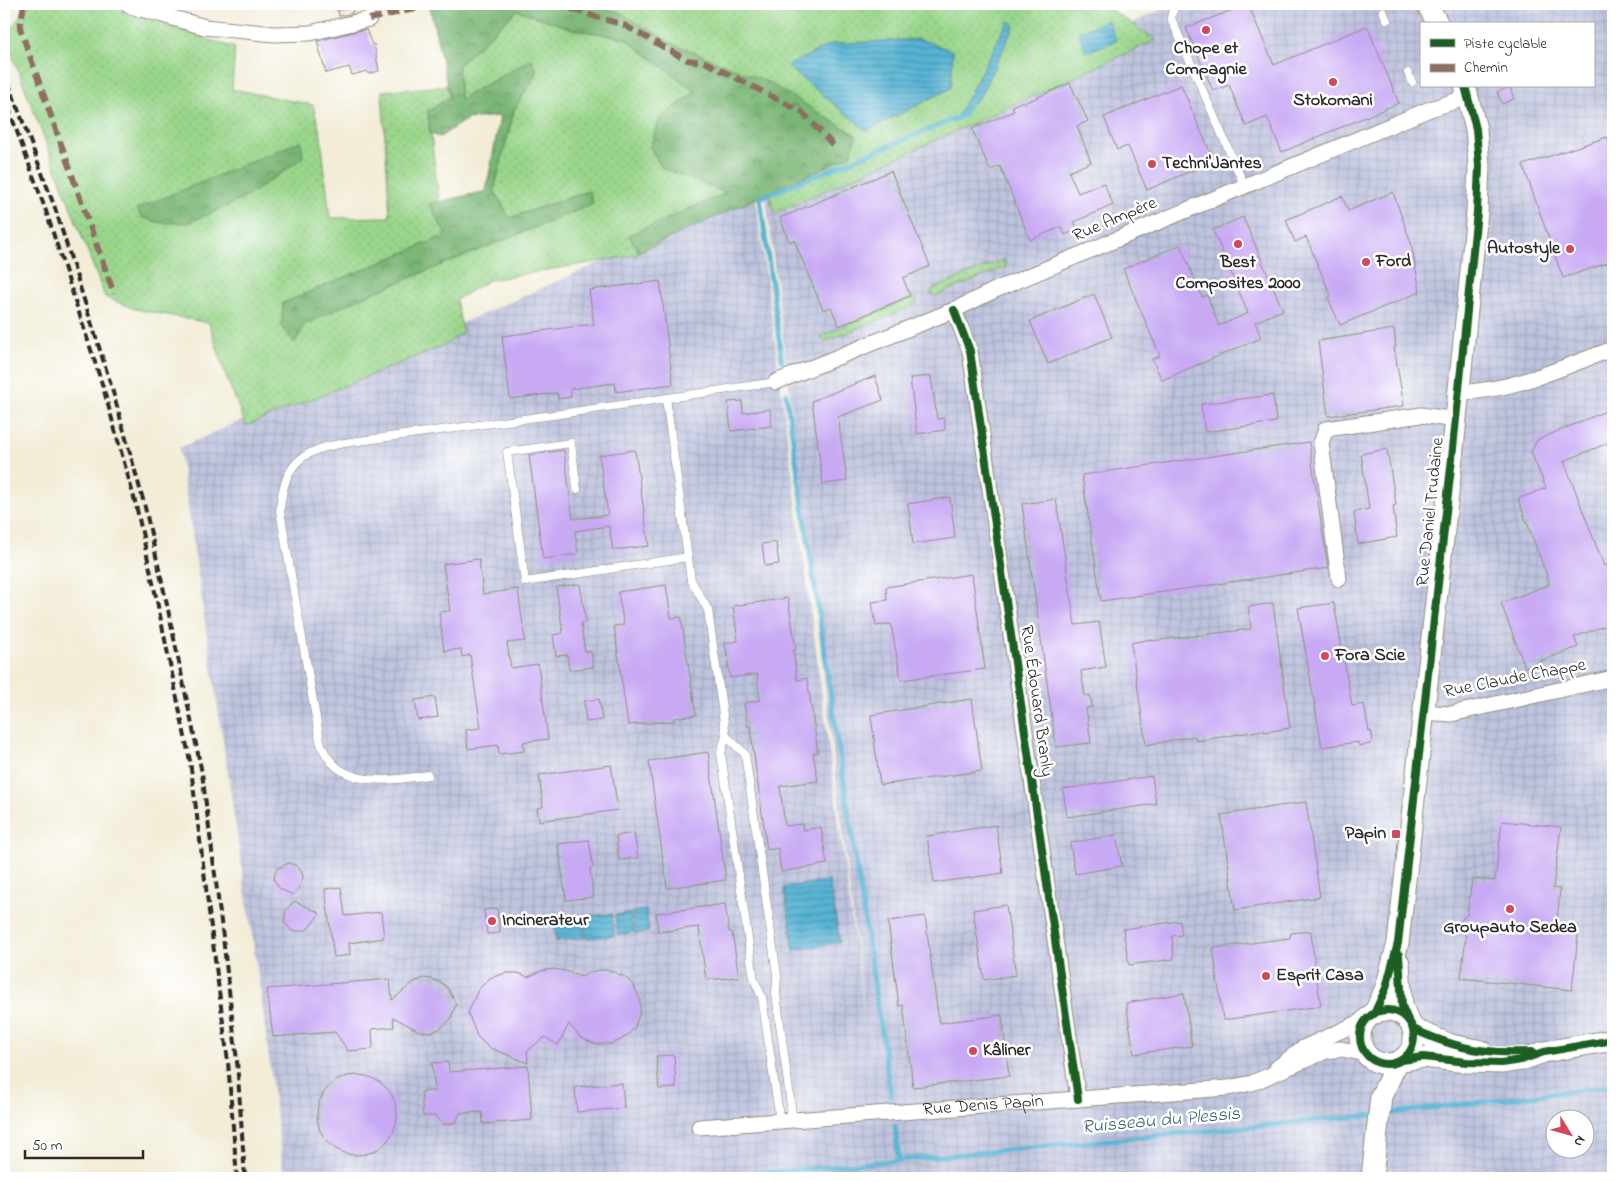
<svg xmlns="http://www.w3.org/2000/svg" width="1617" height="1182" font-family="'Indie Flower',sans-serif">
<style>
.industrial{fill:url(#industrial-grid);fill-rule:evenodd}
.grass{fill:url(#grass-dots);stroke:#62805a}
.forest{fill:url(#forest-crowns);stroke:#527050}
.water{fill:url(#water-rules);stroke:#407080}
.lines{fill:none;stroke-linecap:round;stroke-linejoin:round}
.stream{stroke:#56b4d4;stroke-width:5}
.building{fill:#c8aaf4}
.lane-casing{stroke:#8f8c82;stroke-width:9}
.street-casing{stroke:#8f8c82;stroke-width:17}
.secondary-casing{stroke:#8f8c82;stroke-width:23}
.lane{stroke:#fff;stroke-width:8}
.street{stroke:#fff;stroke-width:15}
.secondary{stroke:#fff;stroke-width:21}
.rail{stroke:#2b2b2b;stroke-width:4;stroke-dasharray:8 4;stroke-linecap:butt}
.quiet{stroke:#8d6e63;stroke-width:6;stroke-dasharray:12 6;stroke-linecap:butt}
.cycleway-casing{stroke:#fff;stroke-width:11}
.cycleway{stroke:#1b5e20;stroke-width:8}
.poi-dot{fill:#d1495b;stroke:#fff;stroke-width:2}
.labels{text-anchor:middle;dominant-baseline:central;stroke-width:5;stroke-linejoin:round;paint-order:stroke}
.poi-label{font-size:18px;font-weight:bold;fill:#2b2b2b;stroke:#fff;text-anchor:start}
.street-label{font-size:18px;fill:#2b2b2b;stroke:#fff}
.water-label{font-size:19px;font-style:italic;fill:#3c626f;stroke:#fff}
</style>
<defs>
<pattern id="industrial-grid" width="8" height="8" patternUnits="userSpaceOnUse" patternTransform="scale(1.25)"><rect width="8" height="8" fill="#bec3de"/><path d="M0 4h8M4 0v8" fill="none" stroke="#a3a8bf"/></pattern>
<pattern id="grass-dots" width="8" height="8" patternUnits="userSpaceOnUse" patternTransform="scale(1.25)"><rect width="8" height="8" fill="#99d58a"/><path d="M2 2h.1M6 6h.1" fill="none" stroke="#84b777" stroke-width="1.8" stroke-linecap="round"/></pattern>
<pattern id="forest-crowns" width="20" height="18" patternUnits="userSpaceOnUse" patternTransform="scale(1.25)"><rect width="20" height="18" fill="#7ab676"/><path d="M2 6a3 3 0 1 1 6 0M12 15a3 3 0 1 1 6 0" fill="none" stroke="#649461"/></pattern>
<pattern id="water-rules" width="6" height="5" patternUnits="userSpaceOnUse" patternTransform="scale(1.25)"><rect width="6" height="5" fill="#56b4d4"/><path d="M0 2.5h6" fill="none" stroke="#4793ac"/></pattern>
</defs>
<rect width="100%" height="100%" fill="#fff"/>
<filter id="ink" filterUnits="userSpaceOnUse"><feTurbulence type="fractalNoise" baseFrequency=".02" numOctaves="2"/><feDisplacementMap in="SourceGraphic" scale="10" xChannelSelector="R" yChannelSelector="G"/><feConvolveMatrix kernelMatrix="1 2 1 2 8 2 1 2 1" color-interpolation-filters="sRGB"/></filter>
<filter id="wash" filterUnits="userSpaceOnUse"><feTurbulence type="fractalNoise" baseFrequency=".0096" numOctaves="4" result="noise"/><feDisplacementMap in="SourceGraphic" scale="20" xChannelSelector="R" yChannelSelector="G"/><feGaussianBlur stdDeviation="1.12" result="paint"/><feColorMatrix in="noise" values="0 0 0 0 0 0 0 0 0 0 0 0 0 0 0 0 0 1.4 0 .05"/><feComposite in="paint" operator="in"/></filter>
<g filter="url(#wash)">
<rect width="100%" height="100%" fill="#f3edd8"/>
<path class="industrial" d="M1174,4H1613V1178H284L260,988L179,448L755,194L868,1041L765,188ZM1421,24H1593V86H1421ZM1554,1120H1584V1150H1554Z"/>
<g class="grass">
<path d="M30,4H94L107,6L235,48L232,89L313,105L321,136L330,218L390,217L382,91L447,86L450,97L428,111L439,202L429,204L447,235L283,303L295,343L304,325L355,300L593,204L589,191L509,218L494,190L514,110L537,72L531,59L460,100L458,65L517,10L573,29L625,38L696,92L660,118L700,182L727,193L629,235L639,252L636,255L489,280L456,300L463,332L445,345L246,426L226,376L209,323L135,309L105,297L6,39L17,20Z"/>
<path d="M591,4H1103L1156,40L775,213L768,193L851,155L723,64L671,43L619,12Z"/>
<path d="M1004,259L1006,267L935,296L931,294L933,289Z"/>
<path d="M912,297L917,300L915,305L827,341L821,339L823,335Z"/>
</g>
<g class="forest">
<path d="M429,4H591L619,12L671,43L768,82L856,135L851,155L639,252L629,235L726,193L662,168L650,147L660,118L696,92L625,38L573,29L517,10L458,65L460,99L532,59L537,72L514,110L494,190L510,218L589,191L593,204L355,300L304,325L295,343L281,326L283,303L446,235L429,204L486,191L500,116L467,119L440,137L430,134L428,111L450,97Z"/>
<path d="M301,141L303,158L243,199L188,223H160L141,217L137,209Z"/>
</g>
<g class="water">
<path d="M1108,20L1116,41L1086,52L1078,32Z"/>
<path d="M1008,21L1015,25L979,98L966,108L965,116L956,119Z"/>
<path d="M919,39L953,51L951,88L867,131L787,66L831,44Z"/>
<path d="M829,880L840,942L794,950L784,888Z"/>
<path d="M646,910L649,931L635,934L632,912Z"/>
<path d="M630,913L633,932L618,935L615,915Z"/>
<path d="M612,914L614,936L586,938L584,916Z"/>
<path d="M582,916L584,938L556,941L554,918Z"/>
</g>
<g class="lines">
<g class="stream">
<path d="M782,361L760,198L962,116L970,101"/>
<path d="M786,394L891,1096"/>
<path d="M1383,1114L1613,1086"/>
<path d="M895,1126L899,1161"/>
<path d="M710,1178L1375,1115"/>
</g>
</g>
<g id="blocks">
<g class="building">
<path d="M337,4H351L353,13L339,16Z"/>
<path d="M1248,4L1274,65L1367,26L1399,103L1282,152L1267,117L1246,126L1229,85L1213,91L1186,28Z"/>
<path d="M366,29L372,45L374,44L379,71L368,74L367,71L352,75L349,67L326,73L317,41Z"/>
<path d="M1070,83L1088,121L1077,126L1091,162L1069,172L1078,193L1104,183L1113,205L1074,222L1078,229L1065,235L1061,227L1030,240L1000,166L990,170L972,129L1014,111L1012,106L1023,101L1024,103Z"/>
<path d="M1181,85L1214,161L1147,190L1128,146L1117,150L1104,117Z"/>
<path d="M1510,87L1514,99L1502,104L1497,92Z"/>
<path d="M1607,137L1613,155V261L1563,278L1523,165Z"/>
<path d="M891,171L930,266L903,278L910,296L839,326L831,307L823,310L794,240L789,241L780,218Z"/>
<path d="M1393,192L1411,243L1420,292L1340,325L1328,298L1331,296L1306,237L1295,242L1286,220L1342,196L1348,211Z"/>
<path d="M1243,217L1283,310L1255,322L1261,338L1162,380L1152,359L1160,356L1123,269L1180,245L1202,297L1207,295L1219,326L1248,313L1213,230Z"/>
<path d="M660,281L673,384L616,392L615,383L570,389L571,397L558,399L557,393L510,399L502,336L594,324L589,290Z"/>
<path d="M1094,294L1112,337L1048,364L1030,321Z"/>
<path d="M1394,329L1396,347H1394L1404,406L1328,416L1318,341Z"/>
<path d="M875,376L883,400L838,417L847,481L823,484L812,401Z"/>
<path d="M931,376L937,419L944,418L945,430L917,434L910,378Z"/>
<path d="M1273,395L1276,422L1205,432L1201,404Z"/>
<path d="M742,401L743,413L770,409L772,426L731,431L728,402Z"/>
<path d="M1613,408V441L1564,461L1604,566L1607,565L1613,581V623L1574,637L1578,647L1525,667L1501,603L1550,584L1518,499L1546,488L1531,452L1537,440Z"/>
<path d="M1309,442L1328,568L1101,601L1082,475Z"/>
<path d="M1387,449L1396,505L1393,506L1397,537L1358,544L1354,512L1369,509L1361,454Z"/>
<path d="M564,450L573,519L608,515L599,455L635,450L649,546L613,550L609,526L575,531L578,554L543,559L529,455Z"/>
<path d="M950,497L955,538L913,544L908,504Z"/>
<path d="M1056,499L1075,625L1099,622L1106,667L1081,671L1085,696L1090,695L1092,707L1086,708L1091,743L1056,747L1022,504Z"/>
<path d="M776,542L779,564L765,566L762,544Z"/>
<path d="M479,559L483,594L518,589L525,641L507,643L511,668L538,664L548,739L523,742L524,751L499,754L498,745L468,749L466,730L481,728L470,655L462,657L461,649L444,651L439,612L450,611L443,564Z"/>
<path d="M972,574L985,669L901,680L891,624L876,626L872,602L887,600L886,587Z"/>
<path d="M580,584L586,622L581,623L585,652L591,651L593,667L569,670L567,655L556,656L553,635L563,633L556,587Z"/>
<path d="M666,585L671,618L681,617L696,715L674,718V721L628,725L614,626L624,625L618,592Z"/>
<path d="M788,598L796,650H793L797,680L807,678L818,752L813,753L818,781L780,786L785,826L802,824L803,830L821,827L827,864L781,872L778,848L767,850L750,726H747L744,703L760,700L757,674L730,678L725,643L738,641L733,606Z"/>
<path d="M1273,603L1290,728L1264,732V730L1196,741L1195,736L1146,745L1131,643L1151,639V641L1251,629L1248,607Z"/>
<path d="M1334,603L1352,706L1364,704L1369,732L1371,731L1373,740L1370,744L1359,746L1358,742L1322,747L1298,608Z"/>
<path d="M435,697L438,717L418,720L415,700Z"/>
<path d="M599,699L602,720L586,722L584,701Z"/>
<path d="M972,699L982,771L880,785L871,715Z"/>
<path d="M708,752L726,880L667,888L649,761Z"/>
<path d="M611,765L618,810L539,821L537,808L543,807L539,775Z"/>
<path d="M1152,776L1156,804L1067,817L1063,789Z"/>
<path d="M1306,802L1320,897L1235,910L1221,815Z"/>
<path d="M1502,821L1561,827L1553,888L1560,889L1557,923L1579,926L1572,990L1461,978L1466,936L1457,924L1467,915L1472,879L1495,881Z"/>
<path d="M996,825L1003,873L934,883L927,836Z"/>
<path d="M634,833L638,858L619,860L616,836Z"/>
<path d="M1116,835L1122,866L1075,874L1070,843Z"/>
<path d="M589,840L593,868H590L593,897L566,900L558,844Z"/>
<path d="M289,863L297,866L301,871L303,876L300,886L293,895L280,889L274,880L275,872L278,868Z"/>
<path d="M341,887L345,916L381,912L384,938L349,943L350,955L334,957L325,889Z"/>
<path d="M294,901L320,913L309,928L304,931H292L284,922L286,910Z"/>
<path d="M725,904L729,932H732L739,977L706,980L699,927L658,932L656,913Z"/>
<path d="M1006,905L1016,975L984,980L973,910Z"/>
<path d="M497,908L500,933L487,934L484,910Z"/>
<path d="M925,916L939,1023L1002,1015L1009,1076L913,1087L903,1005L899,1006L888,921Z"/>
<path d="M1180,921L1182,935L1172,936L1174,959L1129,965L1123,929Z"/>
<path d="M1311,931L1315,969L1321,1006L1223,1020L1213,948L1290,938L1291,933Z"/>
<path d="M553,969L565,971L582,977L587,973L599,970H609L625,977L634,986L640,999V1012L635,1027L628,1035L619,1041L610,1044H595L580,1037L569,1024L558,1045L545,1037L527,1051L528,1063L488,1047L477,1036L468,1013L478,990L490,978L506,973H518L528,977L541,971Z"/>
<path d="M424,978L432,979L442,983L449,990L456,1005L450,1020L441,1028L432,1032L419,1031L393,1017L394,1027L372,1029L373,1049L348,1051L335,1032L273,1037L267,989L390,979L392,1000L414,982Z"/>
<path d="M1184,993L1192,1046L1134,1054L1126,1003Z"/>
<path d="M674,1055L676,1088L659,1089L656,1056Z"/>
<path d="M448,1062L449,1072L528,1066L532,1120L483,1124L482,1112L460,1113L456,1122L446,1125L440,1122L436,1116H423L421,1092L435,1091L432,1063Z"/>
<circle cx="357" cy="1115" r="40"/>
<path d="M622,1083L624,1108L577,1112L575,1087Z"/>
</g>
</g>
</g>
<g filter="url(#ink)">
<use href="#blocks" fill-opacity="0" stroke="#8f8c82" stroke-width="1"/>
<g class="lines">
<defs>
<g id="lane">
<path d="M1180,4C1173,7 1172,12 1171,18L1245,187"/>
<path d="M1383,11L1387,20"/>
<path d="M1408,73L1412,82"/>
<path d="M666,398L691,580L708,610L726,736L721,753L754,979L762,997L780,1122"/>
<path d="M577,489L571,443L507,452L525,582L688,557"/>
<path d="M726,736L745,754L777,975L776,994L793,1121"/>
<path d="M428,775C389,781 335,790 320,741L280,511C283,460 305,449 351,442L553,415L776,382"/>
</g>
<g id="street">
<path d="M128,4L134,7L205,27L274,34L310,33L369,19"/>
<path d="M954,310L970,351L1078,1099"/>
<path d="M776,382L954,310L995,290L1430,109L1468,97"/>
<path d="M1459,392C1512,392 1564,366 1613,349"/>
<path d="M1339,579L1321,443L1326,429L1421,415L1456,420"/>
<path d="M1423,712L1451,714L1613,678"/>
<path d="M1277,1068L1303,1048L1369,1018"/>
<path id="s1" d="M699,1127L1228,1088L1252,1083L1326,1051L1341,1049L1367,1054"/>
</g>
<g id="secondary">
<path d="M1427,4L1438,24"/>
<path d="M1399,963L1402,1006L1408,1020"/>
<circle cx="1387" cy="1037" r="27"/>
<path d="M1374,1014L1386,988L1398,943L1452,458L1477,212L1479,166L1476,129L1465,86"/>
<path d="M1413,1029L1451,1045L1482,1051"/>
<path d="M1402,1060L1423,1057L1467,1062L1501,1063L1521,1060L1544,1052L1613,1040"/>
<path d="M1372,1178L1381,1096L1397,1063"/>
</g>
</defs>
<use href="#lane" class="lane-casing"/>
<use href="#street" class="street-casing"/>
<use href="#secondary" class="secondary-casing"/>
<use href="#lane" class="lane"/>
<use href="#street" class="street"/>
<use href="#secondary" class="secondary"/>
<g class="rail">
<path d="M4,71L55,208L111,385L144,503L166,600L202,773L223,937L237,1061L245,1178"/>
<path d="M4,96L46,211L103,387L136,505L157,601L190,761L228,1062L237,1178"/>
</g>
<g class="quiet">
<path d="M24,4L20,28L114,294"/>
<path d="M554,4L624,25L687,60L705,62L802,112L834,146"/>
<path d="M369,19L438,4"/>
</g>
<defs>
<g id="cycleway">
<path d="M954,310L970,351L1078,1099"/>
<path d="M1399,955L1402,1006L1408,1020"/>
<circle cx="1387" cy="1037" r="27"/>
<path d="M1374,1014L1386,988L1398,943L1452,458L1477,212L1479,166L1476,129L1465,86"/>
<path d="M1413,1029C1437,1040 1461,1049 1488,1051C1503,1053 1517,1052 1532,1052"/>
<path d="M1402,1060L1423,1057L1467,1062L1501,1063L1521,1060L1544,1052L1613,1040"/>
</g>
</defs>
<use href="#cycleway" class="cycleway-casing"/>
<use href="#cycleway" class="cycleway"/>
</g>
</g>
<g class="poi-dot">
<circle cx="1206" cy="30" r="5"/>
<circle cx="1333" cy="82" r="5"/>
<circle cx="1152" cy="164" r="5"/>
<circle cx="1238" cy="244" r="5"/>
<circle cx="1570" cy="249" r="5"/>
<circle cx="1366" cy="262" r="5"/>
<circle cx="1325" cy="656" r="5"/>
<rect x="1391" y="829" width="10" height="10" rx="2.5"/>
<circle cx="1510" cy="909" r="5"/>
<circle cx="492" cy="921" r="5"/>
<circle cx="1266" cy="976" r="5"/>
<circle cx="973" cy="1051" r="5"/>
</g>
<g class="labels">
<g class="poi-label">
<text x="1206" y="49" text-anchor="middle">Chope et<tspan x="1206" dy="21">Compagnie</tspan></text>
<text x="1333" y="101" text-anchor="middle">Stokomani</text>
<text x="1162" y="164">Techni'Jantes</text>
<text x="1560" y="249" text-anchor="end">Autostyle</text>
<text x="1376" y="262">Ford</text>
<text x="1238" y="263" text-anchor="middle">Best<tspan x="1238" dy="21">Composites 2000</tspan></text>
<text x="1335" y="656">Fora Scie</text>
<text x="1386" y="834" text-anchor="end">Papin</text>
<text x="502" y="921">Incinerateur</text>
<text x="1510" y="928" text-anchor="middle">Groupauto Sedea</text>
<text x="1276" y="976">Esprit Casa</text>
<text x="983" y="1051">Kâliner</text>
</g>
<g class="street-label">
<text transform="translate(1115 220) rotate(-23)">Rue Ampère</text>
<text transform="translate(1431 512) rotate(-84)">Rue Daniel Trudaine</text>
<text transform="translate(1515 679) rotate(-11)">Rue Claude Chappe</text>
<text transform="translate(1036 701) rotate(82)">Rue Édouard Branly</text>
<text stroke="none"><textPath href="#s1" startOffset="285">Rue Denis Papin</textPath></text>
</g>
<g class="water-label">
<text transform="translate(1161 1121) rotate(-5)">Ruisseau du Plessis</text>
</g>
</g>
<rect width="1617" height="1182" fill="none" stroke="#fff" stroke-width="20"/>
<rect x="1420" y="22" width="175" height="65" fill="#ffffff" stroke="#aaaaaa"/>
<rect x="1430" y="39" width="25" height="8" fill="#1b5e20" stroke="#aaaaaa"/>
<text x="1464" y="48" font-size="15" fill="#2b2b2b">Piste cyclable</text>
<rect x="1430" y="64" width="25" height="8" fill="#8d6e63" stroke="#aaaaaa"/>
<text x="1464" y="72" font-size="15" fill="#2b2b2b">Chemin</text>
<g transform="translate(1570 1134) rotate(127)"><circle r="24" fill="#ffffff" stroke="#aaaaaa"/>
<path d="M0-4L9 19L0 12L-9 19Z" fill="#d1495b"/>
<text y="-8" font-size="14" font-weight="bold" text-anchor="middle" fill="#2b2b2b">N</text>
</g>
<path d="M25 1150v8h118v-8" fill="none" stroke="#2b2b2b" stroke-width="2.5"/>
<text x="32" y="1150" font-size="15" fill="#2b2b2b" stroke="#ffffff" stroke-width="4" paint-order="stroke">50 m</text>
</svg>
